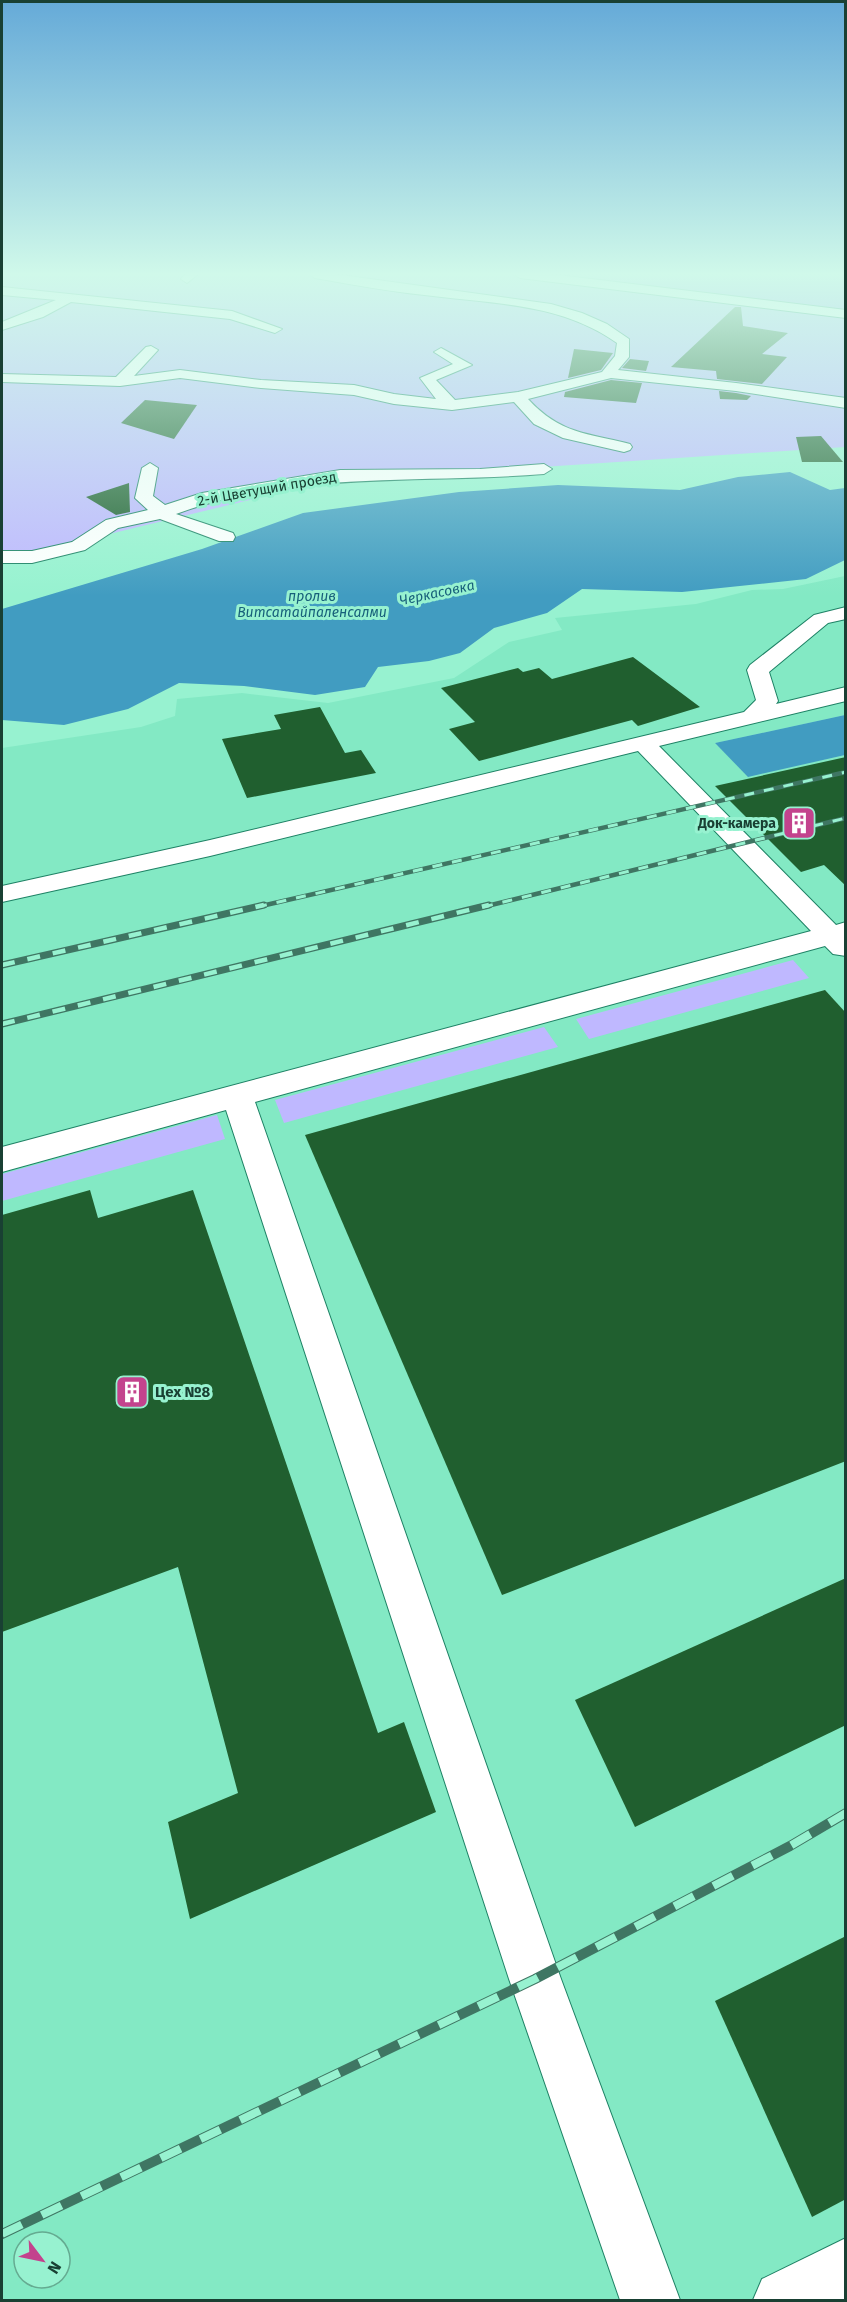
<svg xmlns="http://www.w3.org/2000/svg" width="847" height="2302" font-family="'Fira Sans',sans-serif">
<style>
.built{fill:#83e9c4;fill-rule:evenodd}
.green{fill:#bfb8ff}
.forest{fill:#aa9efd}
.water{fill:#419cc1}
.building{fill:#205f2f}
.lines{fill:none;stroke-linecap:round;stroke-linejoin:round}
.minor-casing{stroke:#1e8265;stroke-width:2}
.minor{fill:#fff;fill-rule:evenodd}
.rail-far2-casing{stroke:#3f7663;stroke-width:4.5}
.rail-far1-casing{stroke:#3f7663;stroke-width:7}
.rail-casing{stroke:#3f7663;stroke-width:10}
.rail-far2{stroke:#97f2d0;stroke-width:3;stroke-dasharray:10;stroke-linecap:butt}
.rail-far1{stroke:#97f2d0;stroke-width:4.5;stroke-dasharray:13;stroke-linecap:butt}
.rail{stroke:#97f2d0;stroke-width:8;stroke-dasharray:22;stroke-linecap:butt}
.labels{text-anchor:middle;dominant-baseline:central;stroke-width:6;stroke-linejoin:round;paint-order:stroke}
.far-street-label{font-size:14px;fill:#194033;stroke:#97f2d0}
.far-water-label{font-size:14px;font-style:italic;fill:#175f7a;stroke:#97f2d0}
.far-poi-label{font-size:14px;font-weight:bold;fill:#194033;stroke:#97f2d0;text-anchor:end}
.poi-label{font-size:15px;font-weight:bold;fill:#194033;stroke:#97f2d0;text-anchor:start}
</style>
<rect width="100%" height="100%" fill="#97f2d0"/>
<path class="built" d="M845,576V715L715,743L748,776L845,755V2300H2V748L141,727L175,716L177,699L242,693L328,703L454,678L509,642L562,630L555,618L696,604L752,590L783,589ZM24,2242H60V2278H24Z"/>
<g class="green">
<path d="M2,274H550L845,312V447L328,481L2,560Z"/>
<path d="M793,960L809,978L589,1039L576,1019Z"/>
<path d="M544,1027L558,1047L284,1123L275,1100Z"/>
<path d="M217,1115L225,1139L2,1201V1174Z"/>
</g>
<path class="forest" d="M550,274H845V312L548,276Z"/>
<g class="water">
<path d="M790,472L830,490L845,488V560L806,579L759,584L682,592L582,589L547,613L494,628L460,653L429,661L378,667L365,687L315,695L244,686L179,683L128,709L64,725L2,720V609L202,549L303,513L459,492L558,485L680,490L738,477Z"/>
<path d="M845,715V755L748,777L715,743Z"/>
</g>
<g class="building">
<path d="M735,307H741L743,326L788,333L762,354L787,357L762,384L717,379L716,371L671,367Z"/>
<path d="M574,349L613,353L601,370L568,378Z"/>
<path d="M630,359L649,361L646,371L622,368Z"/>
<path d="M611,380L642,383L636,403L564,397L565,392Z"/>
<path d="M719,391L736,393L751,396L747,400L720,399Z"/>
<path d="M145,400L197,405L174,439L121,423Z"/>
<path d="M821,436L843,462H802L796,437Z"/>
<path d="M129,483L130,512L116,515L86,497Z"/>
<path d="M633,657L700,707L638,726L632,720L479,761L449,729L475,722L441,688L518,668L523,672L539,668L552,679Z"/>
<path d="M320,707L345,753L361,750L376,773L247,798L222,739L281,729L274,715Z"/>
<path d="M846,757V886L824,865L801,872L715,786Z"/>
<path d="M825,990L846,1013V1461L502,1595L305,1135Z"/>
<path d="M90,1190L98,1218L193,1190L378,1733L404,1722L436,1812L190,1919L168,1822L238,1793L178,1567L2,1632V1215Z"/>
<path d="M846,1578V1725L635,1827L575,1700Z"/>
<path d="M846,1936V2199L812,2217L715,2001Z"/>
</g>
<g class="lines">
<defs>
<g id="minor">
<path d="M185,274H198L187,283L181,279Z"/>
<path d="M309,274H334L551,304L582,313L607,324L629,339V357L618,370L736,383L846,398V408L736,391L611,378L528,399C560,434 587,433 630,444L632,447L630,450L624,452L563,438L534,424L514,402L452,410L394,404L354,395L261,388L180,378L120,386L2,382V374L116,377L146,347L151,346L158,350L134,376L180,370L261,380L354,385L394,394L436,399L420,378L453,364L434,352L441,348L472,365L436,380L455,400L518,392L602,372L615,356L617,343C562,304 498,304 433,296C393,292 354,285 315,278Z"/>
<path d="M514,274H550L846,310V318L520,278Z"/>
<path d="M2,287L232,311L282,329L275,333L230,319L71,302L43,317L2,330V322L56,300L2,295Z"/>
<path d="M150,463L158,468L153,496L165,505L202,493L340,470L480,469L544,464L552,469L544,474C422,484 294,470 176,514L233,533L235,537L233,541H219L160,519L118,528L85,550L32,563H2V551H32L72,542L106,520L148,510L135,498L142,468Z"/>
<path d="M846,607V619L828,623L769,672L778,701L776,704L846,687V701L659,746L836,925L846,922V956L833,954L825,946L255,1102L561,1979L680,2300H620L509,1979L226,1110L2,1172V1147L811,931L638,751L210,856L2,902V886L210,840L744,712L756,700L747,670L750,665L814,615Z"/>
<path d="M846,2238V2299L753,2300L762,2279Z"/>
</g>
</defs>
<use href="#minor" class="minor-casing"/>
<use href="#minor" class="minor"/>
<defs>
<g id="rail-far2">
<path d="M257,907L846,772"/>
<path d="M483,907L846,818"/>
</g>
<g id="rail-far1">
<path d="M2,965L264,905"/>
<path d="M2,1024L489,905"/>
</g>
<path id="rail" d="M2,2234L535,1979L790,1846L846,1813"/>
</defs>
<use href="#rail-far2" class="rail-far2-casing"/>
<use href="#rail-far1" class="rail-far1-casing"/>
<use href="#rail" class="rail-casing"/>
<use href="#rail-far2" class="rail-far2"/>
<use href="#rail-far1" class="rail-far1"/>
<use href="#rail" class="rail"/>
</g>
<linearGradient id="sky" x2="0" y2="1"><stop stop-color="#65aad8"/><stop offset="0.46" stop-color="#d0f9ea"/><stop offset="1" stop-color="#d0f9ea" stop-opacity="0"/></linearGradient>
<rect width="847" height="596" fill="url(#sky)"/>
<defs>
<symbol id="building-square" viewBox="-11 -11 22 22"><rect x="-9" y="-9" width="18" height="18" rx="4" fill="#c3438d" stroke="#97f2d0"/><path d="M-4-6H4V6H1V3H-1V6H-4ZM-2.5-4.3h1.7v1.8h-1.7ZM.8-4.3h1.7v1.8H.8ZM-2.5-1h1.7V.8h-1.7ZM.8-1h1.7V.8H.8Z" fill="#fff"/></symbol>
</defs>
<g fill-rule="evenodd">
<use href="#building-square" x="780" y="804" width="38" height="38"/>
<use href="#building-square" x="113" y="1373" width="38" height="38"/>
</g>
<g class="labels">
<g class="far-street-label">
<text transform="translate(267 489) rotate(-10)">2-й Цветущий проезд</text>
</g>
<g class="far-water-label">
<text transform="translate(437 593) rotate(-12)">Черкасовка</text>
<text x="312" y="596">пролив<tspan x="312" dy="16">Витсатайпаленсалми</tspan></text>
</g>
<g class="far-poi-label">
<text x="776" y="823">Док-камера</text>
</g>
<g class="poi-label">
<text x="155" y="1392">Цех №8</text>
</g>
</g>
<rect width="847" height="2302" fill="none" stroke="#194033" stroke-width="6"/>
<g transform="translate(42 2260) rotate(122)"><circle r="28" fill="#97f2d0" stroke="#65ab91" stroke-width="1.5"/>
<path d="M0-4.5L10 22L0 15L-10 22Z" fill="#c3438d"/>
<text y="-9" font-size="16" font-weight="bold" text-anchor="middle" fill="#194033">N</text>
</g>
</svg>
